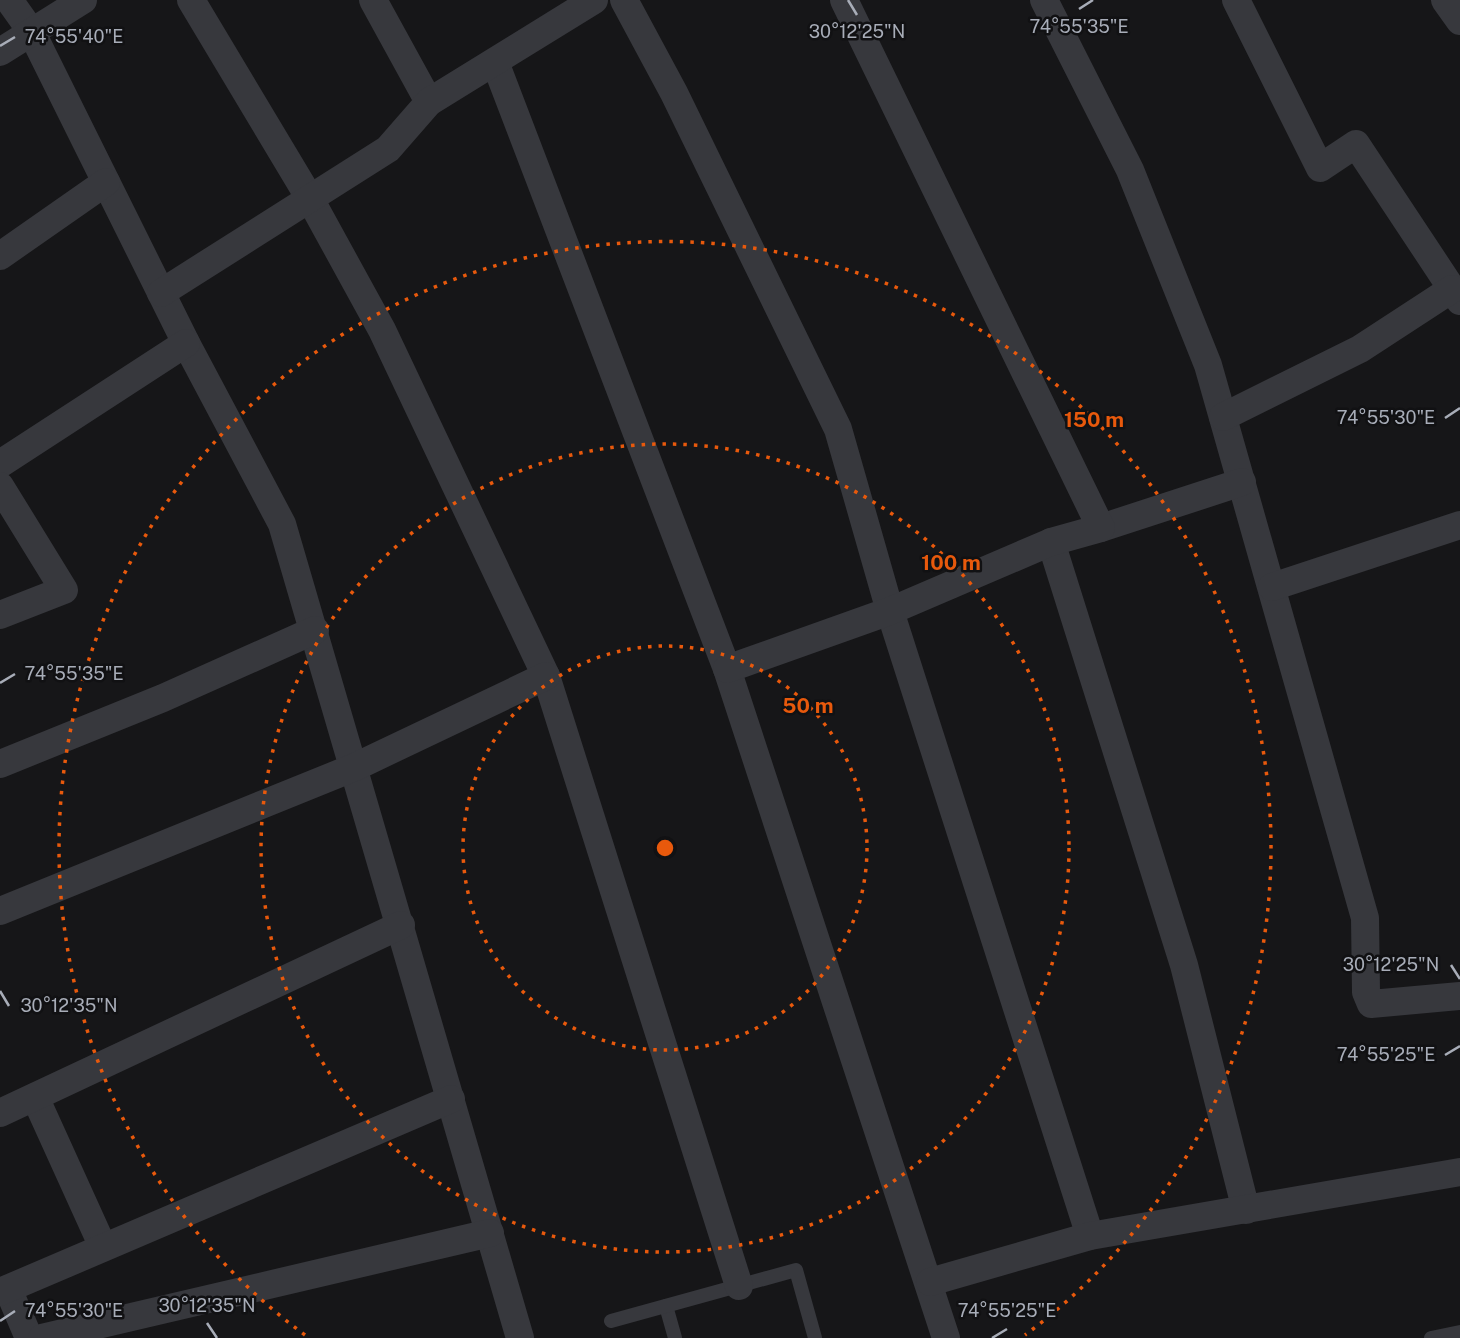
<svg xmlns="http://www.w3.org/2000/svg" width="1460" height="1338" font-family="'Public Sans',sans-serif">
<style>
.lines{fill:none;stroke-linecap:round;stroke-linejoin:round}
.service{stroke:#37383d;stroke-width:14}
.minor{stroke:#37383d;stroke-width:28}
.ticks{fill:none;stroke:#a8adb8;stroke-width:2.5}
.ring{fill:none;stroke:#e8590c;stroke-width:3.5;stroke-dasharray:3.5 7}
.ticks-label{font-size:18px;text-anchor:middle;fill:#a8adb8;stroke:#111113;stroke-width:5;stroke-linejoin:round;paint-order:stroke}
.centre{fill:#e8590c;stroke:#111113;stroke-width:3.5}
.ring-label{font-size:21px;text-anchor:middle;font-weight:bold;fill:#e8590c;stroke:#111113;stroke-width:5;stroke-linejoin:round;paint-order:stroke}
</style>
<rect width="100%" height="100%" fill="#161618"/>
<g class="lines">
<g class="service">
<path d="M666,1306L675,1338"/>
<path d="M611,1321L796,1270L815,1338"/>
<path d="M1431,1338L1460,1332"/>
</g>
<g class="minor">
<path d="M9,0L31,31L186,343L282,524L520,1338"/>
<path d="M191,0L309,197L382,330L546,676L739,1286"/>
<path d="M373,0L429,102"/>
<path d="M624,0L674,93L838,429L890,611L1090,1236"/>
<path d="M1044,0L1130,170L1208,365L1365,918L1366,992L1371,1004L1460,996"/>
<path d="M1236,0L1320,168L1356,144L1460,301"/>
<path d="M1445,0L1460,21"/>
<path d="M0,52L83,0"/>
<path d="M495,62L727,669L946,1338"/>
<path d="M0,256L106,182"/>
<path d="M161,293L388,149L429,102L594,0"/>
<path d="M1223,417L1360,349L1452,289"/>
<path d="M0,464L186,343"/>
<path d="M0,486L64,590L0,615"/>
<path d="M1101,528L1242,482"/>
<path d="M1051,542L1184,965L1246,1210"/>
<path d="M1272,587L1460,525"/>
<path d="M727,669L890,611L1051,542L1101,528L844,0"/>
<path d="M0,764L163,698L315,630"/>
<path d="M0,911L355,767L546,676"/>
<path d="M35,1097L103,1247"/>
<path d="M0,1113L401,925"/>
<path d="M930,1282L1090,1236L1460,1172"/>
<path d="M8,1289L29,1338"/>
<path d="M0,1292L451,1099"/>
<path d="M42,1338L490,1233"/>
</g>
</g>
<path class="ticks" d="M848,0L857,15M1079,9L1093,0M0,46L15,37M1445,418L1460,408M0,683L15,674M1451,965L1460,979M0,991L9,1006M1445,1055L1460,1046M0,1321L15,1311M207,1323L217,1338M992,1338L1007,1329"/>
<g class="ring">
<circle cx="665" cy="848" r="202"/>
<circle cx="665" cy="848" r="404"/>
<path d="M305 1335A606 606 0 1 1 1025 1335"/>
</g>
<g class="ticks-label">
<text x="1079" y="33">74°55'35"E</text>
<text x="857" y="38">30°12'25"N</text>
<text x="74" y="43">74°55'40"E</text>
<text x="1386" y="424">74°55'30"E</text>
<text x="74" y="680">74°55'35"E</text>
<text x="1391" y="971">30°12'25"N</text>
<text x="69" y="1012">30°12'35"N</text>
<text x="1386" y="1061">74°55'25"E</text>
<text x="207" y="1312">30°12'35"N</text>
<text x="1007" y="1317">74°55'25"E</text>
<text x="74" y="1317">74°55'30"E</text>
</g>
<circle cx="665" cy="848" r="10" class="centre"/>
<g class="ring-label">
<text x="1094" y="427">150 m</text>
<text x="951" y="570">100 m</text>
<text x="808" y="713">50 m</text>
</g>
</svg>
